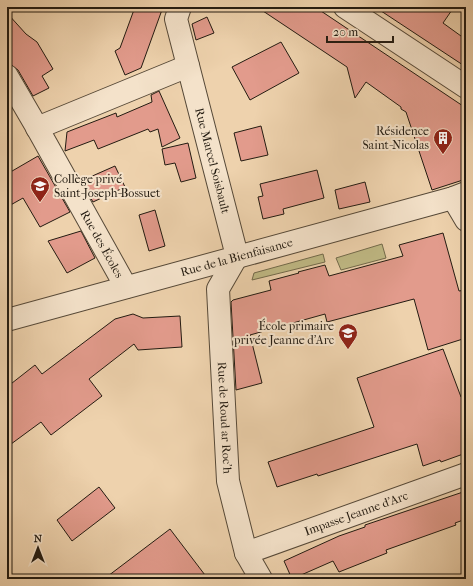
<svg xmlns="http://www.w3.org/2000/svg" width="473" height="586" font-family="'IM FELL French Canon',serif">
<style>
.green{fill:#c0ba85;stroke:#726a4b}
.building{fill:#e29b8c;stroke:#231b11}
.lines{fill:none;stroke-linecap:round;stroke-linejoin:round}
.minor-casing{stroke:#564938;stroke-width:24}
.minor{stroke:#f4e2ca;stroke-width:22}
.labels{text-anchor:middle;dominant-baseline:central;stroke-width:4;stroke-linejoin:round;paint-order:stroke}
.poi-label{font-size:12px;fill:#231b11;stroke:#f4e2ca;text-anchor:end}
.street-label{font-size:12px;fill:#231b11;stroke:#f4e2ca}
</style>
<rect width="100%" height="100%" fill="#eed2ad"/>
<filter id="stains"><feTurbulence type="fractalNoise" baseFrequency=".005" numOctaves="4"/><feColorMatrix values="0 0 0 0 .2 0 0 0 0 .09 0 0 0 0 .02 0 0 0 .5 -.17"/></filter>
<radialGradient id="worn" r=".72"><stop offset=".6" stop-color="#630" stop-opacity="0"/><stop offset="1" stop-color="#630" stop-opacity=".3"/></radialGradient>
<g class="green">
<path d="M382,244L386,258L341,270L336,258Z"/>
<path d="M323,254L325,262L252,280L254,273Z"/>
</g>
<g class="building">
<path d="M135,7H163L141,68L125,75L115,51L120,48Z"/>
<path d="M257,7H315L466,108V179L432,190L406,112L401,109V107L366,82L355,98L347,67Z"/>
<path d="M375,7H454L443,23L461,36L466,38V67Z"/>
<path d="M7,13L26,34L37,42L53,69L42,76L49,88L33,96L18,70L10,64L7,58Z"/>
<path d="M207,17L214,33L196,40L192,24Z"/>
<path d="M281,42L299,73L250,100L232,67Z"/>
<path d="M159,91L180,138L162,147L158,129L150,132L148,129L98,149L94,140L65,151L67,132L116,113L117,117L152,102L151,95Z"/>
<path d="M261,126L268,155L241,161L234,133Z"/>
<path d="M188,143L196,178L181,182L175,163L165,165L162,149Z"/>
<path d="M38,156L70,212L40,227L23,198L7,207V174Z"/>
<path d="M115,166L125,187L93,202L81,181Z"/>
<path d="M317,170L324,198L283,209L284,214L263,219L258,197L263,196L260,184Z"/>
<path d="M365,182L370,202L339,209L335,190Z"/>
<path d="M155,210L165,246L149,251L139,215Z"/>
<path d="M81,231L95,258L67,273L48,241Z"/>
<path d="M443,233L459,291L466,290V338L428,350L414,299L327,322L325,314L250,335L262,383L236,390L231,302L233,300L271,290L269,281L299,273L298,272L325,265L329,276L403,256L399,245Z"/>
<path d="M133,314L143,318L180,316L182,347L138,350L134,344L89,379L102,396L51,435L41,422L7,447V387L35,365L42,374L115,319Z"/>
<path d="M443,349L461,397L466,396V453L441,462L440,460L423,466L417,444L318,476L317,474L277,487L268,462L374,427L357,378Z"/>
<path d="M99,487L115,508L72,541L57,520Z"/>
<path d="M466,491V519L455,523L456,525L386,550L387,553L339,572L333,561L292,579L284,561L339,536L365,527V525Z"/>
<path d="M170,529L208,579H104Z"/>
</g>
<g class="lines">
<defs>
<g id="minor">
<path id="s1" d="M180,7L176,19L237,256"/>
<path d="M345,7L466,87"/>
<path id="s2" d="M7,76L35,124L126,287"/>
<path d="M37,128L188,66"/>
<path d="M453,198L466,220"/>
<path id="s3" d="M237,256L218,289L228,481L246,553L261,579"/>
<path id="s4" d="M7,320L453,198L466,193"/>
<path id="s5" d="M246,553L466,474"/>
</g>
</defs>
<use href="#minor" class="minor-casing"/>
<use href="#minor" class="minor"/>
</g>
<defs>
<symbol id="building-pin" viewBox="-11 -11 22 30"><path d="M0 17L-7.5 6A9.5 9.5 0 1 1 7.5 6Z" fill="#8f2418" stroke="#f4e2ca"/><path d="M-4-6H4V6H1V3H-1V6H-4ZM-2.5-4.3h1.7v1.8h-1.7ZM.8-4.3h1.7v1.8H.8ZM-2.5-1h1.7V.8h-1.7ZM.8-1h1.7V.8H.8Z" fill="#fff"/></symbol>
<symbol id="school-pin" viewBox="-11 -11 22 30"><path d="M0 17L-7.5 6A9.5 9.5 0 1 1 7.5 6Z" fill="#8f2418" stroke="#f4e2ca"/><path d="M0-5L7-2L0 1L-7-2ZM-4 1L0 2.5L4 1V4Q0 6-4 4Z" fill="#fff"/></symbol>
</defs>
<g fill-rule="evenodd">
<use href="#building-pin" x="432" y="127" width="22" height="30"/>
<use href="#school-pin" x="29" y="175" width="22" height="30"/>
<use href="#school-pin" x="337" y="322" width="22" height="30"/>
</g>
<g class="labels">
<g class="poi-label">
<text x="429" y="131">Résidence<tspan x="429" dy="14">Saint-Nicolas</tspan></text>
<text x="54" y="179" text-anchor="start">Collège privé<tspan x="54" dy="14">Saint-Joseph-Bossuet</tspan></text>
<text x="334" y="326">École primaire<tspan x="334" dy="14">privée Jeanne d'Arc</tspan></text>
</g>
<g class="street-label">
<text stroke="none"><textPath href="#s1" startOffset="159">Rue Marcel Soisbault</textPath></text>
<text stroke="none"><textPath href="#s2" startOffset="193">Rue des Écoles</textPath></text>
<text stroke="none"><textPath href="#s4" startOffset="238">Rue de la Bienfaisance</textPath></text>
<text stroke="none"><textPath href="#s3" startOffset="167">Rue de Roud ar Roc'h</textPath></text>
<text stroke="none"><textPath href="#s5" startOffset="117">Impasse Jeanne d'Arc</textPath></text>
</g>
</g>
<rect width="473" height="586" fill="none" stroke="#eed2ad" stroke-width="24"/>
<rect x="8" y="8" width="457" height="570" fill="none" stroke="#231b11" stroke-width="2"/>
<rect x="12" y="12" width="449" height="562" fill="none" stroke="#231b11"/>
<g transform="translate(38 548)" stroke="#f4e2ca" stroke-width="3" paint-order="stroke">
<path d="M0-3L7 15L0 10L-7 15Z" fill="#231b11"/>
<text y="-6" font-size="11" font-weight="bold" text-anchor="middle" fill="#231b11">N</text>
</g>
<path d="M327 36v6h66v-6" fill="none" stroke="#231b11" stroke-width="2"/>
<text x="333" y="36" font-size="12" fill="#231b11" stroke="#f4e2ca" stroke-width="3" paint-order="stroke">20 m</text>
<rect width="100%" height="100%" filter="url(#stains)"/>
<rect width="100%" height="100%" fill="url(#worn)"/>
</svg>
